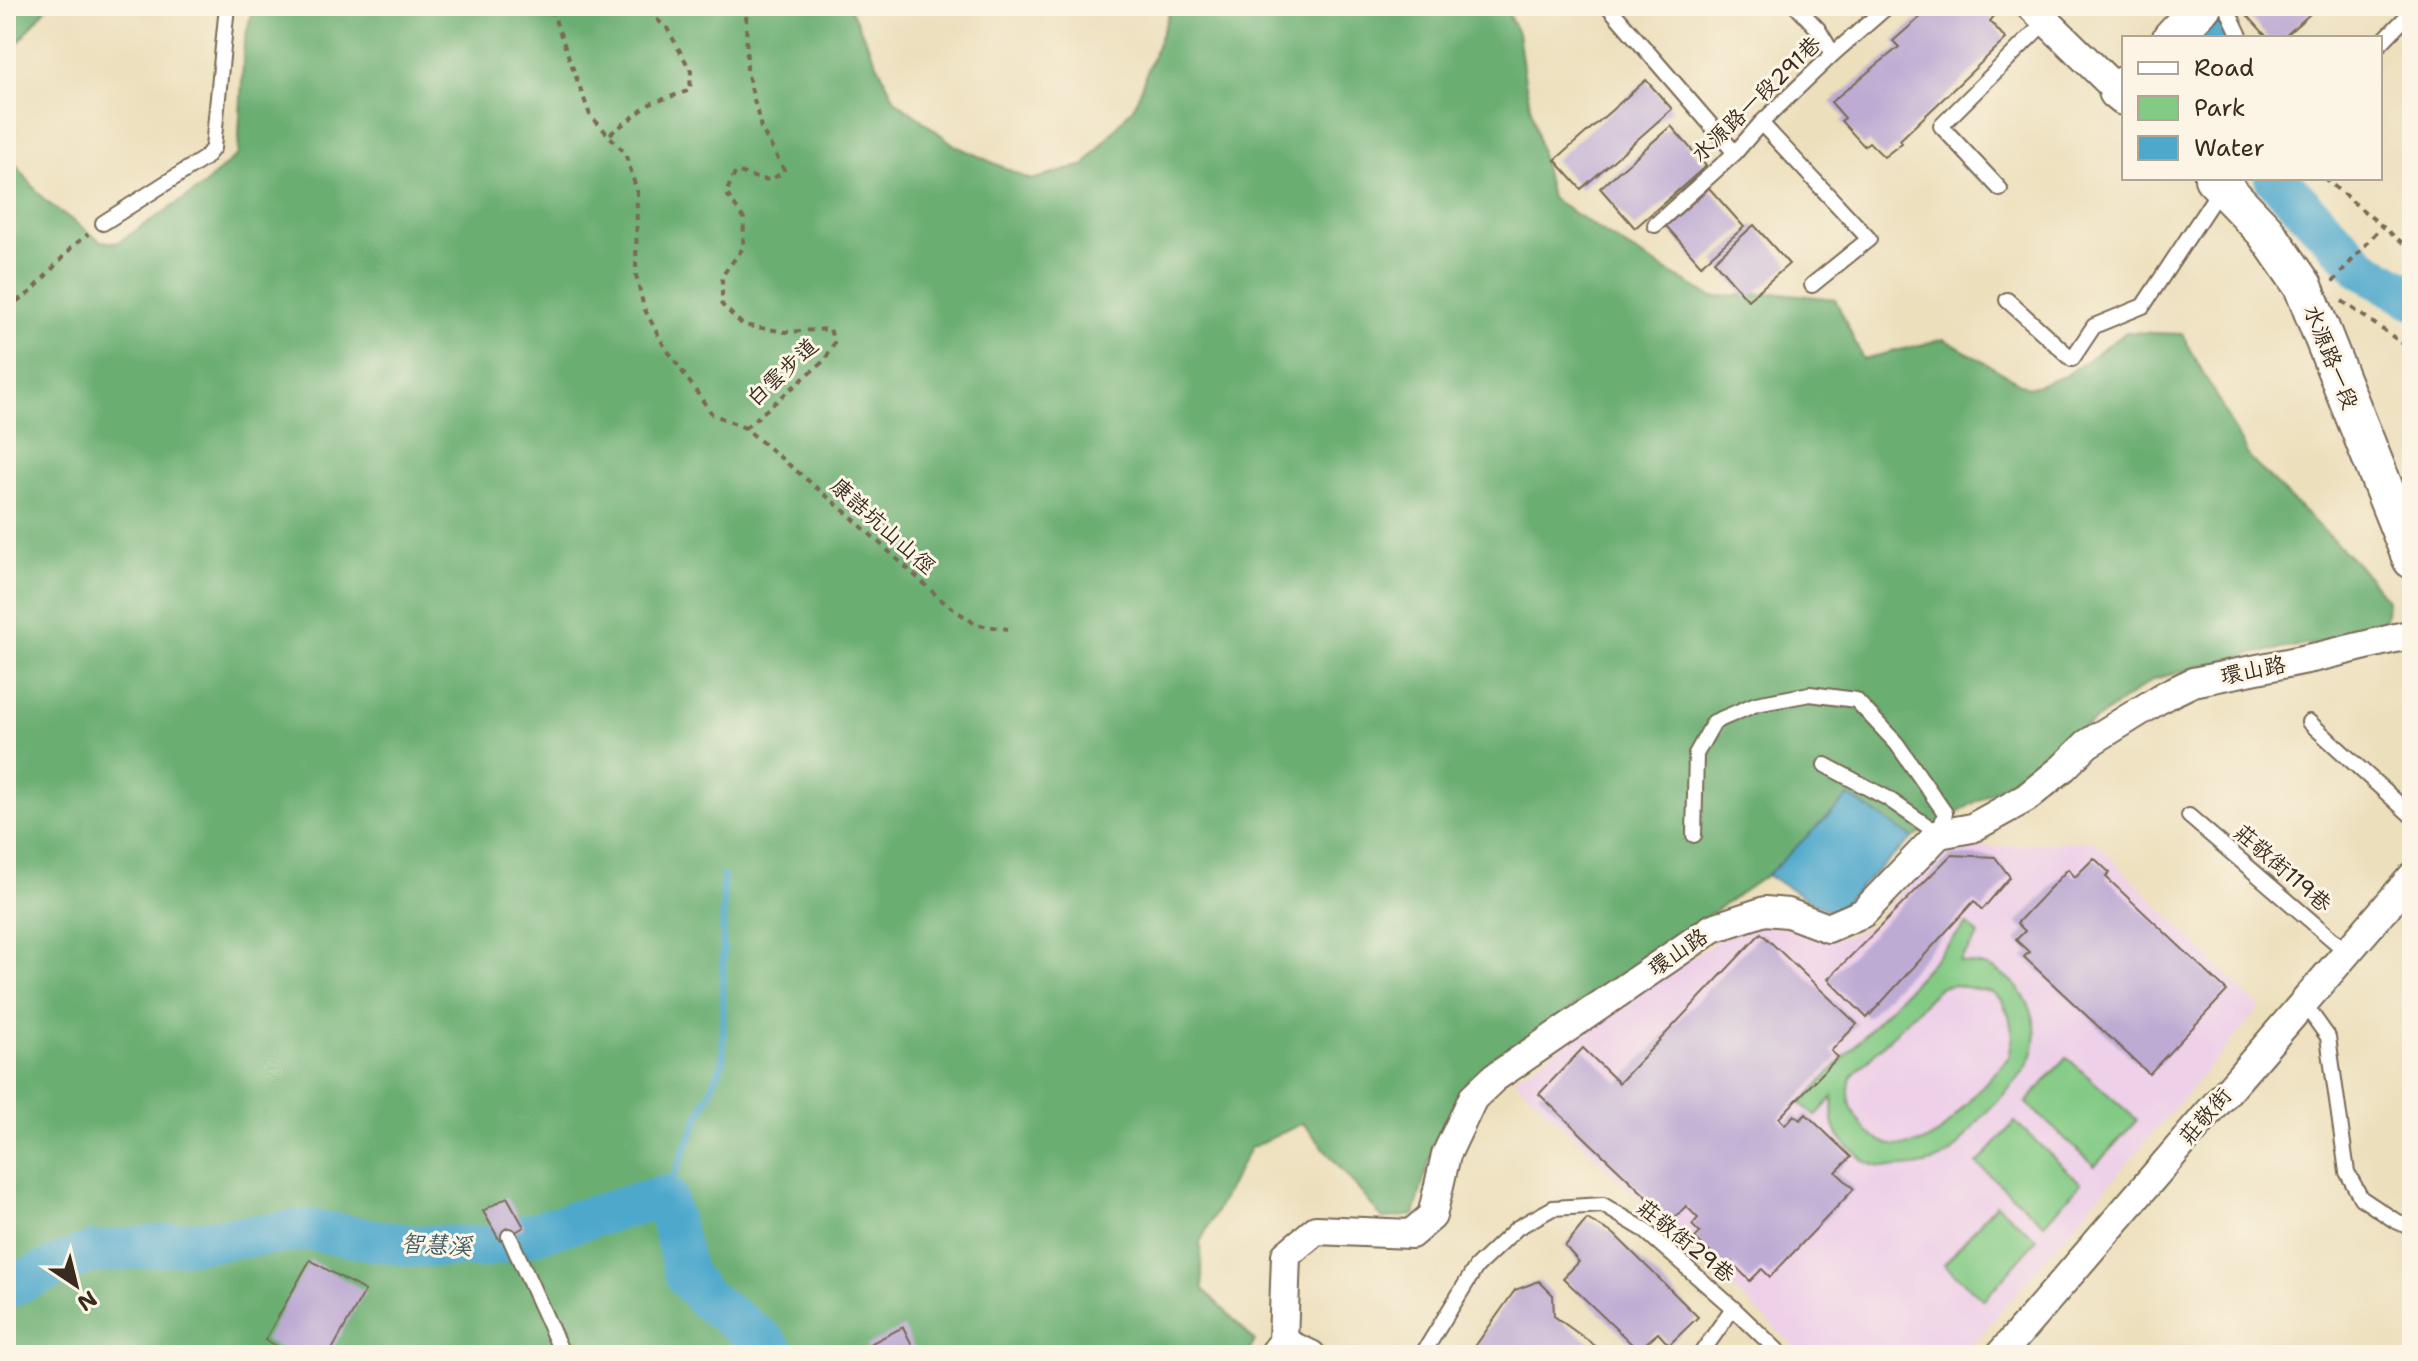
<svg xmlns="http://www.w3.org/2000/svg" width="2418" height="1361" font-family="'Shantell Sans','LXGW WenKai TC',sans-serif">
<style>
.built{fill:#eed0e8}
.green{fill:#83ca85;stroke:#5f7a52;stroke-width:2;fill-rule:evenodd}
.forest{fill:#6aae72;stroke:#526c48;stroke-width:2}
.water{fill:#4ea8cc;stroke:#446975;stroke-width:2}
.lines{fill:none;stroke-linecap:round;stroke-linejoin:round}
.stream{stroke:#4ea8cc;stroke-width:7}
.river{stroke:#4ea8cc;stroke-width:42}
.building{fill:#bdabd3}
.lane-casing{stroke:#796955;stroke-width:18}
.street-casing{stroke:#796955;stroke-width:32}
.secondary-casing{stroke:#796955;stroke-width:42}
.path{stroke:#796955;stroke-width:4;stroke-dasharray:6 6;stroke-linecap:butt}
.lane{stroke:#fff;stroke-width:14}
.street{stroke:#fff;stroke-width:28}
.secondary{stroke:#fff;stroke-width:38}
.labels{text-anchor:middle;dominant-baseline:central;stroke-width:6;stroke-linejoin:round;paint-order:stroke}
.street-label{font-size:22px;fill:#3b2a1e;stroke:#fcf5e5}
.water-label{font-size:24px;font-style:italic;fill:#435c64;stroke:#fcf5e5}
</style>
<rect width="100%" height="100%" fill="#fcf5e5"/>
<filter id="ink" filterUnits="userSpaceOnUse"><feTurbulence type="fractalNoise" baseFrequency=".0125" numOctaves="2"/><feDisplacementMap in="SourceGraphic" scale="16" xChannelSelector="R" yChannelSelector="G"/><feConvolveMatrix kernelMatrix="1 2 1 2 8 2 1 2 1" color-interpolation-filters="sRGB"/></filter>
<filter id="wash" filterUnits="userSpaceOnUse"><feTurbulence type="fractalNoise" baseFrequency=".006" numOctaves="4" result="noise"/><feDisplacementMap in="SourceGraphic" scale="32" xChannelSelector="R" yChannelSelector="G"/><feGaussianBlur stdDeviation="1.8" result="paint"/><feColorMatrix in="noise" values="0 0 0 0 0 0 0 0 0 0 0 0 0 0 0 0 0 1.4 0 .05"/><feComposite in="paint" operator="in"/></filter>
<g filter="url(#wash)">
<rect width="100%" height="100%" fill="#ecdfbc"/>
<path class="built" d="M2093,840L2260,1008L1963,1355H1803L1514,1079L1718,940L1762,925L1775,926L1824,940L1843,938L1871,926L1927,864L1956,849Z"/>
<g class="green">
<path d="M1967,924L1979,935L1959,962C1971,964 1984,964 1995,970C2028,988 2046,1027 2029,1062C2020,1081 1995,1102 1981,1118C1971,1129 1961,1145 1949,1154C1932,1167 1885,1172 1866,1162C1862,1160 1860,1157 1857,1154C1834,1136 1830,1125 1833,1097L1816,1116L1801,1104ZM1955,985L1991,992L2002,1001L2009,1015L2013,1036L2009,1057L1940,1133C1913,1151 1883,1152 1862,1125C1850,1111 1846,1095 1851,1077L1940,987Z"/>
<path d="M2066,1057L2137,1120L2095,1166L2026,1103Z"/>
<path d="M2015,1122L2081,1183L2044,1224L1977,1164Z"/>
<path d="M1996,1204L2037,1239L1984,1300L1944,1265Z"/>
</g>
<g class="forest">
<path d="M6,6H48L6,58Z"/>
<path d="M253,6H849L895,100L956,146L1031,180L1085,165L1134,106L1172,6H1504L1518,33L1525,81L1551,198L1628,248L1712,297L1780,293L1835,299L1863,359L1944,339L2029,388L2065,376L2126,332L2182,334L2250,459L2356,563L2387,600L2385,621L2360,636L2250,654L2154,679L1994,791L1913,838L1848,797L1767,875L1468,1079L1429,1161L1414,1215L1383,1219L1303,1123L1250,1148L1200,1242L1203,1289L1255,1341L1247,1355H6V152L44,200L101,241L117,243L202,187L238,154L244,44Z"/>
</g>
<path class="water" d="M1849,796L1913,838L1832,913L1767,875Z"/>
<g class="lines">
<path class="stream" d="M665,1196L723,1061V876"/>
<g class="river">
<path d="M2196,6L2207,38"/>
<path d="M2275,178L2362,268L2412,298"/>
<path d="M6,1288L88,1253L310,1230L412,1246L485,1247L665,1196L686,1276L706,1299L763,1340L776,1355"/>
</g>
</g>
<g id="blocks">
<g class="building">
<path d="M1933,6H1987L1995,15L1990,21L2006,39L1900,140L1902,143L1884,157L1869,142L1864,146L1841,121L1845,118L1831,102L1899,47L1893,41Z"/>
<path d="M2239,6H2319L2283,38H2268Z"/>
<path d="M1646,80L1672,109L1581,189L1555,160Z"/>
<path d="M1671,126L1706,166L1635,228L1600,188Z"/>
<path d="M1709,188L1744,227L1701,265L1666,226Z"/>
<path d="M1754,225L1789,264L1748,300L1714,261Z"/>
<path d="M1951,855L1995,857L2010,877L1982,910L1974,901L1867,1018L1828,979Z"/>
<path d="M2094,858L2110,873L2106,877L2227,991L2149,1074L2024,957L2029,952L2016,940L2025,931L2017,923L2068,869L2075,877Z"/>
<path d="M1761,933L1857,1024L1831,1051L1838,1057L1779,1118L1785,1125L1794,1115L1800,1120L1806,1114L1851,1157L1836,1172L1854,1189L1770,1277L1762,1269L1750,1281L1735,1266L1730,1271L1695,1238L1700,1233L1692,1225L1698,1218L1686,1206L1672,1221L1539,1094L1583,1048L1619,1083Z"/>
<path d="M507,1197L524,1227L500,1241L483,1211Z"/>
<path d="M1587,1219L1614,1234L1698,1317L1669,1345L1658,1333L1638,1350L1563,1278L1579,1262L1565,1246Z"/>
<path d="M310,1260L365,1291L329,1355H293L265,1340Z"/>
<path d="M1539,1281L1553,1295L1554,1316L1608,1355H1469L1515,1290Z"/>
<path d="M903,1327L917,1355H871L866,1346Z"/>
</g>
</g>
</g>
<g filter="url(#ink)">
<use href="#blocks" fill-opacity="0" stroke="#796955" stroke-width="2"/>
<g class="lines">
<defs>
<g id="lane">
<path d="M1608,6L1735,153"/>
<path d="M1796,6L1818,29L1833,54"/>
<path d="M2226,6L2241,38"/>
<path d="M2380,44L2412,11"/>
<path d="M1761,123L1869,239L1812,285"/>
<path d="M2000,189L1941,126L2046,21"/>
<path d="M103,223L205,158L213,148L227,6"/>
<path d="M1655,225L1735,153L1761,123L1833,54L1888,6"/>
<path d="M2007,300L2072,359L2094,326L2143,306L2222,186"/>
<path d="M2309,722L2412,816"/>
<path d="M2189,816L2347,952"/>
<path d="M1694,835L1696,754L1714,722L1756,704L1810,694L1856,700L1897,744L1945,813L1939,834L1887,798L1825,765"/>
<path d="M2303,1002L2328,1037L2347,1172L2361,1198L2394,1220L2412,1228"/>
<path d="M509,1236L563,1355"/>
<path d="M1422,1355L1476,1267L1517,1228L1553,1208L1603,1205L1643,1229L1733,1308L1782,1355"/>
<path d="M1700,1355L1733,1308"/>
</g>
<g id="street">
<path d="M2031,6L2118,91"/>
<path d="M1283,1342L1311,1355"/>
<path d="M1273,1355L1283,1342L1286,1255L1316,1230L1411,1234L1432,1216L1446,1155L1473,1098L1494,1078L1713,928L1765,911L1788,913L1828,928L1863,913L1939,834L1972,828L2026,798L2064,767L2087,744L2166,695L2193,682L2317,657L2412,634"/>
<path d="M2000,1355L2412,877"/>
</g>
<g id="secondary">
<path d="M2172,38L2202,6"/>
<path d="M2124,86L2118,91L2124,96"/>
<path d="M2214,178L2265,231L2303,286L2412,559"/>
</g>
</defs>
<use href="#lane" class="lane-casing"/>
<use href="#street" class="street-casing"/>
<use href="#secondary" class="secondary-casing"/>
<g class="path">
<path d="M537,6L553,14L590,115L625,153L637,191L636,275L644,308L663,344L712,414L745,428L848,514L946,604L977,625L1008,629"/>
<path d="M610,134L650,104L690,90L691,71L667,28L641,6"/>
<path d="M2324,178L2412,251"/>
<path d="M2333,282L2381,227"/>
<path d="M2342,301L2412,350"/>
<path d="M6,308L31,292L72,247L88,234"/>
<path d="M745,428L825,360L834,343L830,329L786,332L743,325L722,305V276L743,248L744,219L726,193L736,171C756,177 768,187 784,170L761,128L747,71L746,6"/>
</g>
<use href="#lane" class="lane"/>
<use href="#street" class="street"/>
<use href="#secondary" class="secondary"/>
</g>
</g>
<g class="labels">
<g class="street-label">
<text transform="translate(1756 99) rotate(-44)">水源路一段291巷</text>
<text transform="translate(2331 357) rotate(68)">水源路一段</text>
<text transform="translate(782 372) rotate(-43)">白雲步道</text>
<text transform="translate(883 526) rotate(42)">康誥坑山山徑</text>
<text transform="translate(2253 670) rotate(-11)">環山路</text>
<text transform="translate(2283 868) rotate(41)">莊敬街119巷</text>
<text transform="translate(1678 952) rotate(-34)">環山路</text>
<text transform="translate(2205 1116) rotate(-49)">莊敬街</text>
<text transform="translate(1686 1241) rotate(39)">莊敬街29巷</text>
</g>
<g class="water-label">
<text transform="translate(436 1245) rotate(3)">智慧溪</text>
</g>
</g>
<rect width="2418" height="1361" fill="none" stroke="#fcf5e5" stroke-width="32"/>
<rect x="2122" y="36" width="260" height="144" fill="#fcf5e5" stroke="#afa495" stroke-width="2"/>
<rect x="2138" y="62" width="40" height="12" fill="#ffffff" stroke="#afa495" stroke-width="2"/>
<text x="2194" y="76" font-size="24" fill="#3b2a1e">Road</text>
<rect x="2138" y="96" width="40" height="24" fill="#83ca85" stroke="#afa495" stroke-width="2"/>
<text x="2194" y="116" font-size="24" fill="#3b2a1e">Park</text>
<rect x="2138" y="136" width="40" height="24" fill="#4ea8cc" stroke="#afa495" stroke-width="2"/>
<text x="2194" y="156" font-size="24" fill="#3b2a1e">Water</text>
<g transform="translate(76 1285) rotate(145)" stroke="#fcf5e5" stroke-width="6" paint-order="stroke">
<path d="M0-6L14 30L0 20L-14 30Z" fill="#3b2a1e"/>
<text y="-12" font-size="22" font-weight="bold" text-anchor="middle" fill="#3b2a1e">N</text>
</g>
</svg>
